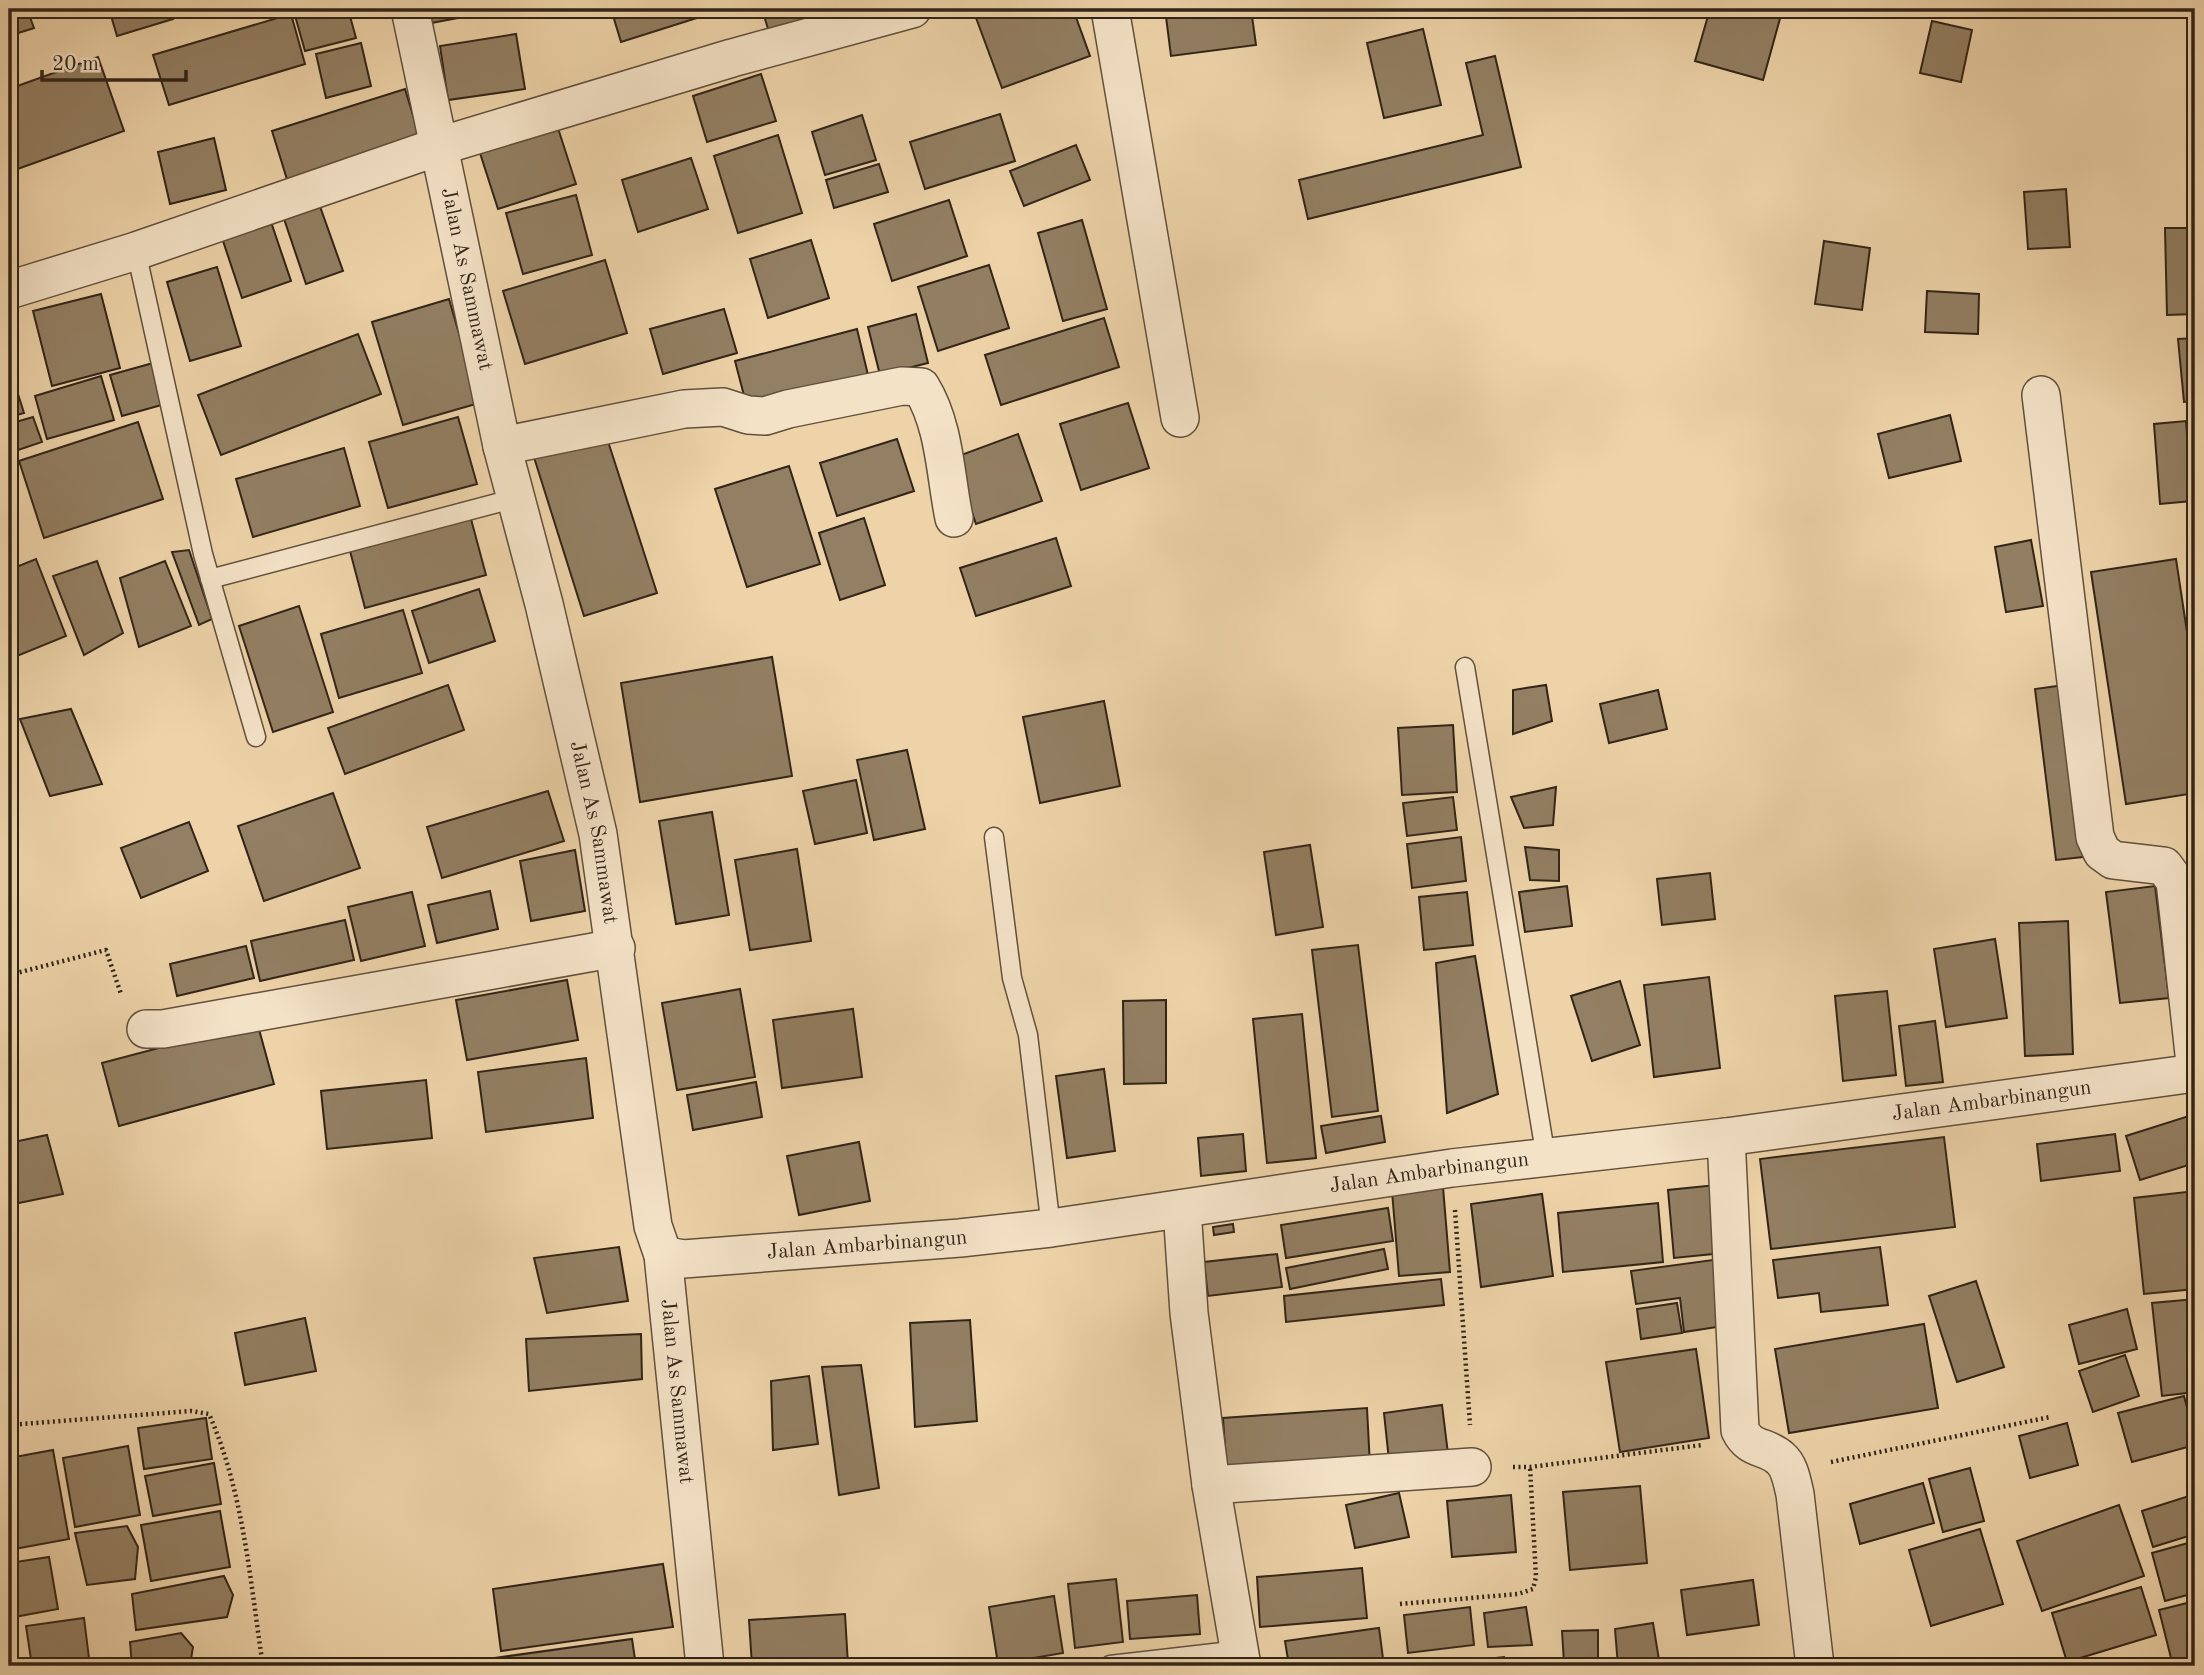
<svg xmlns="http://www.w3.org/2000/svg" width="2204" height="1675" font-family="'Old Standard TT',serif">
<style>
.building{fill:#937f63;stroke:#312418;stroke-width:2}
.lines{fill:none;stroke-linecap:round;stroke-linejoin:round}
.lane-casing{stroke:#60503c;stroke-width:21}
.street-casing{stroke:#60503c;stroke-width:40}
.path{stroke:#312418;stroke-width:4.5;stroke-dasharray:2 3.5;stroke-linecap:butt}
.lane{stroke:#f4e2c7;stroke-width:18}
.street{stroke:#f4e2c7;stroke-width:37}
.labels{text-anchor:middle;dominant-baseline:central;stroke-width:7;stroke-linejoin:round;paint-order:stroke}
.street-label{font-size:21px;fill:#312418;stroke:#f4e2c7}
</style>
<rect width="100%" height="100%" fill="#eed3a9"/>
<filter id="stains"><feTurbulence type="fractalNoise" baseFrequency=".00286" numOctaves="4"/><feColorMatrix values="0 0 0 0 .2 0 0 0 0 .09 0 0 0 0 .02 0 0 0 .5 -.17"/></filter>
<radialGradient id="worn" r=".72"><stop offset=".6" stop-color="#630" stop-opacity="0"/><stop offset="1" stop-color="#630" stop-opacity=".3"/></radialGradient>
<g class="building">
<path d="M9,9H27L34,28L9,36Z"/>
<path d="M109,9H170L173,19L117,36Z"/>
<path d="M307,9H348L356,38L305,51L294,12Z"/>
<path d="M428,9H506L431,23Z"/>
<path d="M611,9H701L703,16L621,42Z"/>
<path d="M762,9H851L769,32Z"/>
<path d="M993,9H1073L1090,56L1002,88L975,15Z"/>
<path d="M1165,9H1251L1256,45L1171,56Z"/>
<path d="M1710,9H1760L1781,15L1763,80L1695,61Z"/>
<path d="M291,14L305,64L169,105L153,55Z"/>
<path d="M1932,21L1972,30L1961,82L1920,73Z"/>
<path d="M1423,29L1441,105L1384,118L1367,43Z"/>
<path d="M516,34L525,89L448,100L440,46Z"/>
<path d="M361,43L371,86L326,98L316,54Z"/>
<path d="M1495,56L1521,167L1308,219L1299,180L1483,135L1466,63Z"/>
<path d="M98,57L124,131L9,172V89Z"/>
<path d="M761,74L776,121L707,142L693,96Z"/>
<path d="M405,89L423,148L290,189L272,131Z"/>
<path d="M1000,114L1015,161L925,189L910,142Z"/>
<path d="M862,115L876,160L825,175L812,132Z"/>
<path d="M557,125L576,184L498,209L479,150Z"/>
<path d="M778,135L802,213L738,233L714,156Z"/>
<path d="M214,138L226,190L170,204L158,152Z"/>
<path d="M1076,145L1090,180L1024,206L1010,171Z"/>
<path d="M691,158L708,209L638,232L622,180Z"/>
<path d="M879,164L888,192L834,208L826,180Z"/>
<path d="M2066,189L2070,247L2028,249L2024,192Z"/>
<path d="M576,195L592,255L523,274L506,213Z"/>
<path d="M317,198L343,271L306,284L281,210Z"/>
<path d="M949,200L967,256L892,281L874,224Z"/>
<path d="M269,216L291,281L242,298L220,232Z"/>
<path d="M1082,220L1107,309L1063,321L1038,233Z"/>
<path d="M2165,228H2195V314L2167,315Z"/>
<path d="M811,240L829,298L768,318L750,259Z"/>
<path d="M1824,241L1870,248L1862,310L1815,304Z"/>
<path d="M605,260L627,333L525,364L503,291Z"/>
<path d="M989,265L1009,328L938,351L918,287Z"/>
<path d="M217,267L241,346L190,361L167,282Z"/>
<path d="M1927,291L1979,294L1978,334L1925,332Z"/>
<path d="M101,294L120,368L52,386L33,311Z"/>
<path d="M449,299L479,403L403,425L372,322Z"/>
<path d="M724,309L737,353L663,374L650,329Z"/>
<path d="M916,314L928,363L880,375L868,327Z"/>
<path d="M1104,318L1119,367L1001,405L985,355Z"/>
<path d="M857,329L868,375L747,407L735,361Z"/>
<path d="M358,334L381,394L221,455L198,395Z"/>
<path d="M2195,338V401L2184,402L2178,339Z"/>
<path d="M153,363L165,404L122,416L110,375Z"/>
<path d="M11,372L24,413L9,417V373Z"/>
<path d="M101,376L114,420L47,439L35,396Z"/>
<path d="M1128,403L1149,468L1081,490L1060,424Z"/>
<path d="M1950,415L1961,461L1889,478L1878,434Z"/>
<path d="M33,417L42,442L9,453V424Z"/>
<path d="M458,417L477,484L388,508L369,442Z"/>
<path d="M2186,421L2192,501L2160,504L2154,424Z"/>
<path d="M138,422L163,499L44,538L19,461Z"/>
<path d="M604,429L657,593L584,616L532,451Z"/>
<path d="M1018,434L1042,501L976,524L953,458Z"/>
<path d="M897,439L914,491L837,516L820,463Z"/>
<path d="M344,448L360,506L253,537L236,479Z"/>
<path d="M789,466L820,564L747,587L715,489Z"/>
<path d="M864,518L885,585L840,600L819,533Z"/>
<path d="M471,519L486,575L365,608L350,551Z"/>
<path d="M1056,538L1071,586L976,616L960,568Z"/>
<path d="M2031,540L2043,606L2006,612L1995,547Z"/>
<path d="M189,550L212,619L199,625L172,552Z"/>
<path d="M36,559L66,636L17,656L9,639V570Z"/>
<path d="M2176,559L2195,685V793L2126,804L2091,572Z"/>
<path d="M97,561L123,633L84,655L53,576Z"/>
<path d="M165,561L191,626L139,647L120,578Z"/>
<path d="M479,589L495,641L429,663L412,611Z"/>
<path d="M299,606L333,712L273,732L239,626Z"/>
<path d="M403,610L422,673L339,698L321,634Z"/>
<path d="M772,657L792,776L640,802L621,683Z"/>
<path d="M2072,684L2092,856L2056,860L2035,689Z"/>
<path d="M448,685L464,730L345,774L328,728Z"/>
<path d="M1546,685L1552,721L1513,734V690Z"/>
<path d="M1658,690L1667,729L1609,743L1600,704Z"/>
<path d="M1104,701L1120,786L1040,803L1023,717Z"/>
<path d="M71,709L102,784L50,796L20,719Z"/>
<path d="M1453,725L1457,792L1402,795L1398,728Z"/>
<path d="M907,750L925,829L874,840L857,760Z"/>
<path d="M856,780L867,833L815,844L803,791Z"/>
<path d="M1556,787L1553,825L1524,828L1511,797Z"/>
<path d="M548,791L564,841L442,878L427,827Z"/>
<path d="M333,793L360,868L264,901L238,826Z"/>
<path d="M1453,797L1457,830L1407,836L1403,803Z"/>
<path d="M712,812L729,915L676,924L659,821Z"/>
<path d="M189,822L208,871L141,898L121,848Z"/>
<path d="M1461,837L1466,881L1412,888L1407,844Z"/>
<path d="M1310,845L1323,927L1276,935L1264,852Z"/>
<path d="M1525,847L1559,850V881L1530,880Z"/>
<path d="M797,849L811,941L750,950L735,860Z"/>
<path d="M575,850L585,911L531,921L520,861Z"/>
<path d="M1710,873L1715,919L1662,925L1657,879Z"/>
<path d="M1567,886L1572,926L1525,932L1519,892Z"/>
<path d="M2155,886L2169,998L2120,1003L2106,892Z"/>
<path d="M490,891L498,929L437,943L428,905Z"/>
<path d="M412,892L425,946L361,961L348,907Z"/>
<path d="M1467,892L1473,945L1424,950L1419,897Z"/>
<path d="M345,920L354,960L260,981L251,941Z"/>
<path d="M2068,921L2073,1054L2025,1056L2019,923Z"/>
<path d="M1995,939L2007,1018L1946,1027L1934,949Z"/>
<path d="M1358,945L1378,1111L1332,1117L1312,950Z"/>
<path d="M246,946L254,978L177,996L170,964Z"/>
<path d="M1475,956L1498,1094L1447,1113L1436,963Z"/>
<path d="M1709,977L1720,1068L1654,1077L1644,985Z"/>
<path d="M567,980L578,1040L467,1060L456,1000Z"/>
<path d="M1620,981L1640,1045L1592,1061L1571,996Z"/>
<path d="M740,989L755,1077L677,1090L662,1003Z"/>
<path d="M1887,991L1896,1075L1843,1081L1835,996Z"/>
<path d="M1166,1000V1083L1124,1084L1123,1001Z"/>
<path d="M853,1009L862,1077L782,1088L773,1020Z"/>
<path d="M1302,1014L1316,1158L1267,1163L1253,1019Z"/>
<path d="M1935,1021L1943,1082L1906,1086L1899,1026Z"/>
<path d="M257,1022L274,1084L119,1126L102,1063Z"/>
<path d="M586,1058L593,1118L486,1132L478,1072Z"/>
<path d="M1104,1069L1115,1151L1067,1158L1056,1076Z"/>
<path d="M426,1080L432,1138L327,1149L321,1091Z"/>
<path d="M756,1082L762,1117L693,1130L687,1095Z"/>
<path d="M2195,1114V1163L2140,1180L2126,1136Z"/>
<path d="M1381,1116L1385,1142L1326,1153L1321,1126Z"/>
<path d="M1243,1134L1246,1171L1201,1176L1198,1138Z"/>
<path d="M2115,1134L2120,1171L2041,1181L2037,1144Z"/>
<path d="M47,1135L63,1194L9,1205V1143Z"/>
<path d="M1944,1137L1955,1227L1771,1249L1760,1159Z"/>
<path d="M859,1142L870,1201L799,1215L787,1156Z"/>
<path d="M1716,1185L1723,1253L1674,1258L1668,1190Z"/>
<path d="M1443,1187L1450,1272L1399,1276L1392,1191Z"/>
<path d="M2195,1191V1289L2144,1294L2134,1198Z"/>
<path d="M1542,1194L1553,1276L1481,1287L1471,1204Z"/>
<path d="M1658,1203L1663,1262L1563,1272L1558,1213Z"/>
<path d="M1388,1208L1393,1241L1286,1258L1281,1225Z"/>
<path d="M1233,1224L1234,1232L1214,1235L1213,1227Z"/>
<path d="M619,1247L628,1301L547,1313L534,1258Z"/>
<path d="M1880,1247L1888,1305L1821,1312L1819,1293L1778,1298L1773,1260Z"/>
<path d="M1384,1249L1388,1269L1290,1289L1286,1268Z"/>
<path d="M1277,1254L1282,1287L1208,1296L1204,1262Z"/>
<path d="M1720,1259L1730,1325L1684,1332L1680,1298L1636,1304L1631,1271Z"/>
<path d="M1441,1279L1444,1305L1286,1322L1284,1296Z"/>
<path d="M1976,1281L2004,1367L1957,1382L1929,1296Z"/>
<path d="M2195,1299V1392L2162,1396L2152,1303Z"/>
<path d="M1677,1303L1682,1333L1641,1339L1637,1309Z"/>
<path d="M2127,1309L2137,1349L2079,1364L2069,1325Z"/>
<path d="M305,1318L316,1371L245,1385L235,1333Z"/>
<path d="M970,1320L977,1421L915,1427L910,1323Z"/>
<path d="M1924,1324L1938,1408L1789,1433L1775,1349Z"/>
<path d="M641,1334L642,1379L529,1391L526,1339Z"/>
<path d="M1696,1349L1709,1438L1620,1452L1606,1362Z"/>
<path d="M2125,1355L2139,1396L2093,1412L2079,1371Z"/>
<path d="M861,1365L879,1488L839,1495L822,1367Z"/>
<path d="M809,1376L818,1444L773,1450L771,1381Z"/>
<path d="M2184,1396L2195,1438V1445L2132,1462L2118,1413Z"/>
<path d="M1442,1405L1449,1462L1390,1470L1384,1413Z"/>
<path d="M1367,1408L1370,1466L1227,1476L1223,1418Z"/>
<path d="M206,1418L212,1459L144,1469L138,1428Z"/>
<path d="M2067,1423L2078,1465L2030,1478L2019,1436Z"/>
<path d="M128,1446L140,1515L75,1527L63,1458Z"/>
<path d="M53,1450L69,1539L9,1550V1458Z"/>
<path d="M214,1463L221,1504L153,1516L145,1476Z"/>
<path d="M1970,1468L1984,1521L1943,1532L1929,1479Z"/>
<path d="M1923,1483L1934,1523L1860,1544L1850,1504Z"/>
<path d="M1640,1486L1647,1563L1570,1570L1563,1492Z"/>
<path d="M1399,1493L1409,1537L1355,1548L1346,1505Z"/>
<path d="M2195,1494V1534L2153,1547L2142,1511Z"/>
<path d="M1511,1495L1516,1552L1452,1557L1447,1501Z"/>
<path d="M2119,1505L2144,1576L2042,1611L2017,1541Z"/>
<path d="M220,1511L230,1567L151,1581L141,1525Z"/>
<path d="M127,1526L138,1547L135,1579L87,1585L75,1533Z"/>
<path d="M1980,1529L2003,1604L1931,1626L1909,1550Z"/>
<path d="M2195,1541V1593L2165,1601L2152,1553Z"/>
<path d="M49,1557L58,1609L9,1618V1563Z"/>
<path d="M663,1564L673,1627L501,1651L493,1589Z"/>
<path d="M1362,1568L1367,1618L1260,1627L1257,1577Z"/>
<path d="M224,1576L233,1595L227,1617L136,1630L132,1594Z"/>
<path d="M1116,1579L1123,1642L1075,1648L1068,1584Z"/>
<path d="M1753,1580L1759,1625L1687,1635L1681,1590Z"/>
<path d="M2141,1587L2156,1635L2067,1662L2052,1613Z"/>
<path d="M1197,1595L1200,1634L1130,1639L1127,1601Z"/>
<path d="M1054,1596L1063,1653L998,1664L989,1607Z"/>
<path d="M2195,1601V1666H2173L2159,1610Z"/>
<path d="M1470,1607L1474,1645L1408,1653L1404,1615Z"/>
<path d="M1526,1607L1532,1645L1488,1647L1484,1613Z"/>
<path d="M845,1614L848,1665L752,1666L749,1620Z"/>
<path d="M84,1618L90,1666H32L26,1626Z"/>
<path d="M1653,1623L1659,1660L1618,1666L1615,1629Z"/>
<path d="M1379,1628L1384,1666H1289L1285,1641Z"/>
<path d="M1598,1630V1661L1564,1663L1562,1631Z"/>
<path d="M181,1633L193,1647L190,1665L132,1666L130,1642Z"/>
<path d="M632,1639L636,1666H481L480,1660Z"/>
<path d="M1504,1657L1505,1666H1458V1662Z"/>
<path d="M1792,1659L1794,1666H1757Z"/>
</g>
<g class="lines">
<defs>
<g id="lane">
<path d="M136,251L203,554L256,737"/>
<path d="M210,579L516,498"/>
<path d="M1465,667L1546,1158"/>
<path d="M994,837L1012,978L1028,1035L1051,1228"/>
<path d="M1110,1665L1240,1650"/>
</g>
<g id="street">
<path id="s1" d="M410,9L502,446L544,604L598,834L653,1226L663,1255L705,1666"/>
<path d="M1110,9L1180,418"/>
<path d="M9,290L136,251L440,146L732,58L912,9"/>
<path d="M2041,395L2095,837L2102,852L2113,860L2164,866L2175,881L2195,1063"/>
<path d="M502,446L684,409L723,407L748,415L765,416L788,409L902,386L921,387C945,426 945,474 954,518"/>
<path d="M146,1029H163L616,948"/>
<path d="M1726,1137L1740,1430C1750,1451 1766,1445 1780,1458C1790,1466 1792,1482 1795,1494L1815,1666"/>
<path d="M1182,1209L1189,1313L1211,1485L1242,1666"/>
<path id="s2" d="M663,1255L683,1259L960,1238L1051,1228L1452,1168L1726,1137L2195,1073"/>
<path d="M1211,1485L1472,1467"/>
</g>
</defs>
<use href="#lane" class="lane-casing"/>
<use href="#street" class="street-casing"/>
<g class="path">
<path d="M9,975L106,950L121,994"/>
<path d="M1455,1210L1470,1425"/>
<path d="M9,1425L191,1411L209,1414C244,1493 250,1582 263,1666"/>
<path d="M1831,1462L2050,1417"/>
<path d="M1513,1467H1530L1702,1445"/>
<path d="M1400,1604L1518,1594L1533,1589L1536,1577L1530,1467"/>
</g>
<use href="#lane" class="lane"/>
<use href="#street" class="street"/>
</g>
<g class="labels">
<g class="street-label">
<text stroke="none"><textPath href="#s1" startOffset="276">Jalan As Sammawat</textPath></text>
<text stroke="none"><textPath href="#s1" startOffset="844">Jalan As Sammawat</textPath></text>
<text stroke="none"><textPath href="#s2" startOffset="1339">Jalan Ambarbinangun</textPath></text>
<text stroke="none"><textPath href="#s2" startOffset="772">Jalan Ambarbinangun</textPath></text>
<text stroke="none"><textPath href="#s2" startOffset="205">Jalan Ambarbinangun</textPath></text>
<text stroke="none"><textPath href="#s1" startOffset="1410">Jalan As Sammawat</textPath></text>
</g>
</g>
<rect width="2204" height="1675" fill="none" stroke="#eed3a9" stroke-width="35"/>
<rect x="10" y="10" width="2183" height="1654" fill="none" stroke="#312418" stroke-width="3.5"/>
<rect x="18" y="18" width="2169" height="1640" fill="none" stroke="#312418" stroke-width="2"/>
<path d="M42 70v10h144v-10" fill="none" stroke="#312418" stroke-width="3.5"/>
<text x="52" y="70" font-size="21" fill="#312418" stroke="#f4e2c7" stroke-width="5" paint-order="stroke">20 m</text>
<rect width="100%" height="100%" filter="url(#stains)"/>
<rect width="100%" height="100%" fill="url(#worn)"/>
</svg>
